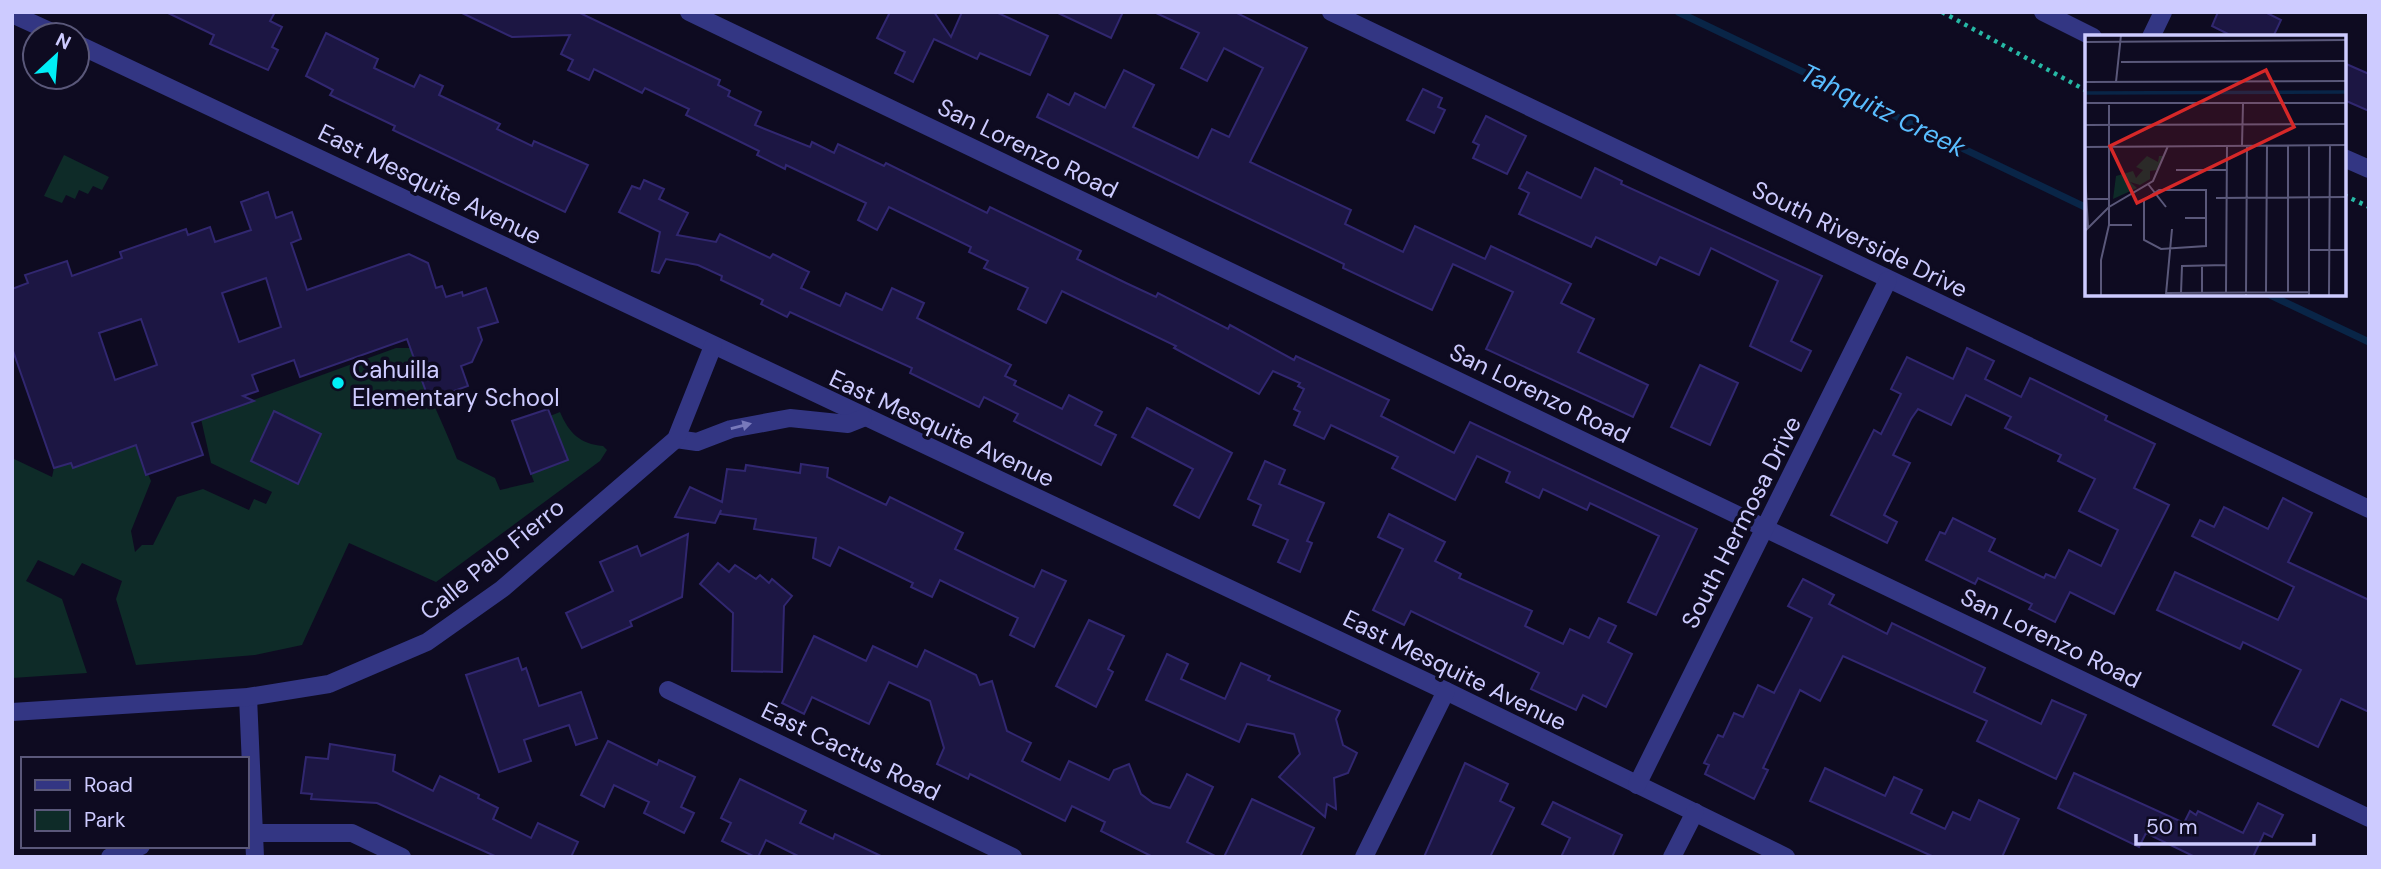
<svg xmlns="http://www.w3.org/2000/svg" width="2381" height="869" font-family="'DM Sans',sans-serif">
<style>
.green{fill:#0e2b28}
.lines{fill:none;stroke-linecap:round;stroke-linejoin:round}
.stream{stroke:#092547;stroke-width:7}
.building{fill:#1c1643;stroke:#312770;stroke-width:2;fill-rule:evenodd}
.path{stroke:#26b8a5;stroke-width:4.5;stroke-dasharray:3.5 5;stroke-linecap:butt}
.minor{stroke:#333683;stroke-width:18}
.oneway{fill:#7879bb}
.poi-dot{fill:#00eef6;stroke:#0e0b21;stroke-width:2.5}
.labels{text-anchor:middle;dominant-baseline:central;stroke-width:7;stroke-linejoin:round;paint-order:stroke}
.street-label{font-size:24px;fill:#cdcbff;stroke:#0e0b21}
.poi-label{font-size:24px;fill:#cdcbff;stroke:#0e0b21;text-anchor:start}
.water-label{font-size:26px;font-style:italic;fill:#59bdff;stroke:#0e0b21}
.inset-river{fill:none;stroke:#092547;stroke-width:3.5}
.inset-road{fill:none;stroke:#5a587a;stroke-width:2}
.view{fill:#d62828;fill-opacity:0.15;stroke:#d62828;stroke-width:3.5}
.inset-edge{fill:none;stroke:#cdcbff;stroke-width:3.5}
</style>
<rect width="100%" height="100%" fill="#0e0b21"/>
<g class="green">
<path d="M64,155L109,177L102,190L93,186L88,194L79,190L75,199L66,195L62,203L44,196Z"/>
<path d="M396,348H411C424,387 442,420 457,459L495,478L500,490L534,482L531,474L567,460L550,416L560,412C569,433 580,444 603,446L607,450L600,461L436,582L349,543L302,645L255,655L136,665L116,599L122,581L82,563L74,576L38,560L26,581L62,599L87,673L12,678V458L52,477L54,468L71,463L73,468L136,445L151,481L131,531L135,552L142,545H153L177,497L203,489L249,510L254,499L266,504L272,492L211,463L201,419Z"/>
</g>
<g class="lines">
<g class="stream">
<path d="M1678,12L2087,208"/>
<path d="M2268,294L2369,342"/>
</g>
</g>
<g class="building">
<path d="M166,12H275L270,21L282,27L272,47L278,50L268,70L210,44L214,35Z"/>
<path d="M460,12H578L720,80L718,85L730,91L728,96L761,112L755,125L810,147L812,142L834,153L838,144L884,166L886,163L987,213L990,207L1081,251L1077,259L1126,283L1156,297L1158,293L1228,329L1230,325L1294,360L1296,356L1389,400L1381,416L1454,453L1470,422L1697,529L1656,615L1628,602L1659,536L1590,503L1587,510L1543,489L1539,498L1506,482L1510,472L1477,456L1455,500L1392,468L1398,457L1331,425L1324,439L1294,425L1300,412L1294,409L1304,389L1298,386L1300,383L1273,371L1259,394L1174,348L1176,346L1062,291L1046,323L1018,309L1028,288L984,268L988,261L969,252L971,247L889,207L877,230L858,220L866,203L786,165L785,169L757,155L759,151L686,115L689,109L645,88L642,93L594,69L589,80L568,70L573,60L561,54L570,35L512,37Z"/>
<path d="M890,12H934L951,37L962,12H996L1048,36L1030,75L980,53L977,59L934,39L913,82L895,73L905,52L877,38Z"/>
<path d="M1056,12H1123L1111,38Z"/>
<path d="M1154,12H1235L1307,48L1250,162L1351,210L1345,224L1403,252L1415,226L1485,259L1491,246L1571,284L1561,303L1594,319L1578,352L1648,385L1633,417L1486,349L1513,292L1453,264L1432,310L1343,268L1344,264L1037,117L1048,94L1069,105L1075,93L1105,108L1124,70L1154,85L1133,127L1198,158L1212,129L1229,137L1263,68L1224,48L1207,81L1181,68L1199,33Z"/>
<path d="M2218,12H2265L2281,20L2273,37H2234L2212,26Z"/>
<path d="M326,33L378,59L374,68L414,87L420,75L443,86L439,95L500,124L497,129L532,146L534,141L588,165L565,212L393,130L395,126L330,95L333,90L306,76Z"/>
<path d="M2344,63L2369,74V111L2344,100Z"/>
<path d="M1423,89L1442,98L1438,107L1445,110L1434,133L1407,120Z"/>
<path d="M1486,116L1526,136L1507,174L1473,158L1479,145L1473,142Z"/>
<path d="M1595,168L1622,181L1621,184L1822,276L1791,341L1811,351L1801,371L1750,346L1778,281L1711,248L1699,275L1660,257L1656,265L1596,237L1591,247L1519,214L1529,193L1519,188L1527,172L1581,198Z"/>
<path d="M644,180L664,189L659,199L688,213L677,235L716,242L720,234L770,258L773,254L809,272L801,288L840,306L846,293L882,310L892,288L924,303L917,318L1011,365L1005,376L1016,381L1014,385L1062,409L1069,395L1102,412L1095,425L1116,435L1101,465L1014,421L1018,414L984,397L979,407L910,373L912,368L790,312L787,317L761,304L763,300L721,280L722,276L698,265L666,259L659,273L652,271L660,232L619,212L632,186L640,189Z"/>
<path d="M268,192L276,218L292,212L301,239L291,243L307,290L409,254L428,263L436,288L442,286L446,297L462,292L463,296L486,288L498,322L478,328L482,340L472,362L461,366L468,386L429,400L407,339L300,377L294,360L252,375L258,391L243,396L254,401L192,423L203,455L146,475L136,445L73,468L71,463L54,468L12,348V289L28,283L25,275L67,261L72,276L122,258L120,252L186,229L188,235L210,227L215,242L251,230L241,202ZM266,278L281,327L239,342L222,293ZM141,319L157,365L115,380L99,333Z"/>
<path d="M1967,348L1994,361L1985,379L2021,397L2030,378L2107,416L2105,420L2155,444L2134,488L2169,505L2114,614L2070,592L2055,622L2029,609L2032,604L1978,578L1975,584L1926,560L1940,532L1945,534L1953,518L1995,539L1989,551L2044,578L2046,574L2055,578L2069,550L2101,566L2118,530L2079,511L2095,479L2058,461L2061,455L2005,428L2011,417L1966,395L1951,425L1918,409L1911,419L1893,455L1910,463L1884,515L1897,522L1887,543L1831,515L1874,430L1881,434L1901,394L1891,389L1907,357L1953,379Z"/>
<path d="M1700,365L1738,383L1710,445L1671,427Z"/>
<path d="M1147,408L1232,453L1199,518L1174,505L1193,469L1132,437Z"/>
<path d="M548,409L568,460L531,474L512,421Z"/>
<path d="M274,411L321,434L298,484L251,461Z"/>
<path d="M1265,461L1285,470L1279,484L1324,503L1307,541L1312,543L1300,572L1278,562L1288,540L1253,525L1261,505L1248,499Z"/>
<path d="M801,464L828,468L827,477L886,505L890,497L963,533L955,549L1034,587L1042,570L1066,581L1034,647L1010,635L1018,618L940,580L932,597L911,587L913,583L839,547L830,566L813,558L816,538L754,529L756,519L720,514L721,510L715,523L675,517L690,487L722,502L727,469L745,471L746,465L800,473Z"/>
<path d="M2283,498L2312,513L2288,562L2369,600V712L2341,699L2318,747L2273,725L2301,670L2243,642L2240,649L2157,610L2175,572L2278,620L2294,587L2192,536L2200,520L2214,527L2224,507L2268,529Z"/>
<path d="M1389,514L1445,542L1435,561L1461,574L1459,578L1532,611L1525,626L1563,644L1570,629L1589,638L1599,618L1616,626L1608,642L1632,654L1606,707L1583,695L1576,710L1531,689L1539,673L1411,611L1404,625L1373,610L1403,549L1378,537Z"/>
<path d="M688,534L682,597L630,621L632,626L582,648L566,613L613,591L600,562L637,546L641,556Z"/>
<path d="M718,563L729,572L735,565L756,579L760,575L769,583L772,579L792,596L784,606L782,672L732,671L733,613L700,584Z"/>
<path d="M1803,579L1834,595L1829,604L1887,634L1892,623L1985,668L1974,692L2041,724L2052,700L2086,715L2056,779L1977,741L1987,721L1843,656L1820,701L1800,690L1763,768L1768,770L1754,799L1705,774L1709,765L1704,763L1718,735L1723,737L1734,713L1743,717L1758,685L1774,693L1812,618L1788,606Z"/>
<path d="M1089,620L1124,636L1108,669L1113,672L1096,707L1056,686Z"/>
<path d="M814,636L866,661L873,646L917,667L925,650L976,675L980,685L992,681L1007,731L1031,743L1022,761L1060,780L1069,761L1109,780L1114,770L1129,764L1141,794L1153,803L1170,808L1187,774L1213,787L1187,842L1217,857H1153L1101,831L1105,822L1072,806L1065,821L970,774L968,779L937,764L944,748L930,701L889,682L869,724L812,697L804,714L782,703Z"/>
<path d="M1167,654L1188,664L1181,679L1225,699L1241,663L1270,676L1268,680L1340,711L1336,719L1343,745L1357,753L1348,773L1334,778L1336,809L1327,804L1325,817L1279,777L1300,754L1294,734L1247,724L1239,742L1146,700Z"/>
<path d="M518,658L522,670L526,668L539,706L581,692L597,738L576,745L569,725L524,740L531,761L499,772L466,675Z"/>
<path d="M608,741L657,765L659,760L695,777L681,807L694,813L684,833L644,813L649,802L614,785L604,807L581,795Z"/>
<path d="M330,744L395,755L393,771L433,791L440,776L479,795L478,798L498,808L493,819L531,838L538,823L578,842L571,857H497L377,803L311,799L312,794L301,793L306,757L328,759Z"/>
<path d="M1465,763L1508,784L1500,801L1514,808L1490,857H1424Z"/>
<path d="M1825,768L1885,796L1894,777L1922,790L1911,813L1945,829L1953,812L1970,820L1979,800L2019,819L2002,857H1934L1810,801Z"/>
<path d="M2074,773L2184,823L2190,811L2196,815L2198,811L2243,833L2258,803L2283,815L2272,837L2264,833L2253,857H2195L2146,833L2139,847L2058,808Z"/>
<path d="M740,779L806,811L800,823L833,839L835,834L883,857H800L766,840L758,857H755L722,841L731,823L721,818Z"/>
<path d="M1252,799L1314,828L1300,857H1224Z"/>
<path d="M1553,802L1622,835L1612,857H1561L1570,838L1542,824Z"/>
</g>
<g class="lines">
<g class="path">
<path d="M1942,12L2087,91"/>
<path d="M2344,195L2369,207"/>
</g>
<g class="minor">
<path d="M689,12L2369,818"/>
<path d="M1331,12L2369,509"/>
<path d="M2043,12L2093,37"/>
<path d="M12,14L58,35"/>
<path d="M2151,37L2163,12"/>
<path d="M77,44L1446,691L1786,857"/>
<path d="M2344,158L2369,169"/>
<path d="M676,439L697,442L731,429L790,418L848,424L863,418"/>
<path d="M668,690L1013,857"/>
<path d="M248,697L255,857"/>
<path d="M12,712L248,697L329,684L427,642L502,589L676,439L713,346"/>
<path d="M1637,785L1888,280"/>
<path d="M247,833H352L402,857"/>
<path d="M110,857L141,846"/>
<path d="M1364,857L1446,691"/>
<path d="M1672,857L1695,812"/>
</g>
</g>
<defs><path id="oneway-solid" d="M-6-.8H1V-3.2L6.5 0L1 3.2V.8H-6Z" transform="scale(1.75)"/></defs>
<use class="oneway" href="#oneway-solid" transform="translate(741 426) rotate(-14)"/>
<circle class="poi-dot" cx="338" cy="383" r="7"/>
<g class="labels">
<g class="street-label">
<text transform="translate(1028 148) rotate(26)">San Lorenzo Road</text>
<text transform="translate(430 184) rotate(26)">East Mesquite Avenue</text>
<text transform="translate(1860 239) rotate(26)">South Riverside Drive</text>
<text transform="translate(1540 393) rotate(26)">San Lorenzo Road</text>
<text transform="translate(942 428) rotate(25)">East Mesquite Avenue</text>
<text transform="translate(1741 522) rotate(-63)">South Hermosa Drive</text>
<text transform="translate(492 559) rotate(-39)">Calle Palo Fierro</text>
<text transform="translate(2051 638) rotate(26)">San Lorenzo Road</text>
<text transform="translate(1455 670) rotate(26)">East Mesquite Avenue</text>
<text transform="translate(851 751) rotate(26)">East Cactus Road</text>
</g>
<g class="poi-label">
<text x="352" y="369">Cahuilla<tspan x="352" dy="28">Elementary School</tspan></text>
</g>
<g class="water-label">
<text transform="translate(1883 110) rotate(26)">Tahquitz Creek</text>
</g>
</g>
<g transform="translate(2085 35)">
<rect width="261" height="261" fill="#0e0b21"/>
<path d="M62,121L73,127L74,121H79L72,135L65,136V144L55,150L45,147L52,153L28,164L31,141L48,136L51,143L58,135L51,132Z" fill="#0e2b28"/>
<path class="inset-river" d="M0,58L261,57"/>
<path class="inset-road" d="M0,7L261,5M36,27L261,26M0,47L261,46M31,47L36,0M0,68H261M0,90L261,89M157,110L158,69M0,112L261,110M91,135H142M0,138L3,193M63,149L81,172M74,155H121V211L76,214L59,205V165ZM131,163L261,162M1,164H25M100,183H122M24,190H47M0,196L24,172L68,146L83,111M224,215H261M141,257L142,110M181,257L182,110M203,257V110M81,258L224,257M96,258L97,231L141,230M117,258V230M81,259L87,194M16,260V225L24,190V70M161,260L162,110M224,260V110M244,260L245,110"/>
<path class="view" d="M181,35L209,92L52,168L25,111Z"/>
<rect width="261" height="261" class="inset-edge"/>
</g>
<rect width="2381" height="869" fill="none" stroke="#cdcbff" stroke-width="28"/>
<rect x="21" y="757" width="228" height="91" fill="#0e0b21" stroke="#5a587a" stroke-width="2"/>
<rect x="35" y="780" width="35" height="10" fill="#333683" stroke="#5a587a" stroke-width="2"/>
<text x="84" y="792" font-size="21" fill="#cdcbff">Road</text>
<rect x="35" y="810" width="35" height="21" fill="#0e2b28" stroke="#5a587a" stroke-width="2"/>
<text x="84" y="827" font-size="21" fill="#cdcbff">Park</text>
<g transform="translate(56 56) rotate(26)"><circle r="33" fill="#0e0b21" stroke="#5a587a" stroke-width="2"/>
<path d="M0-5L12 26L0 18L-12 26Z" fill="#00eef6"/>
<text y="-10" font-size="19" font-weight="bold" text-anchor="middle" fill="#cdcbff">N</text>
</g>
<path d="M2136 834v10h178v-10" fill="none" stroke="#cdcbff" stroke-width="3.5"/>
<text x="2146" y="834" font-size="21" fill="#cdcbff" stroke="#0e0b21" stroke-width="5" paint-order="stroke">50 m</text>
</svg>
